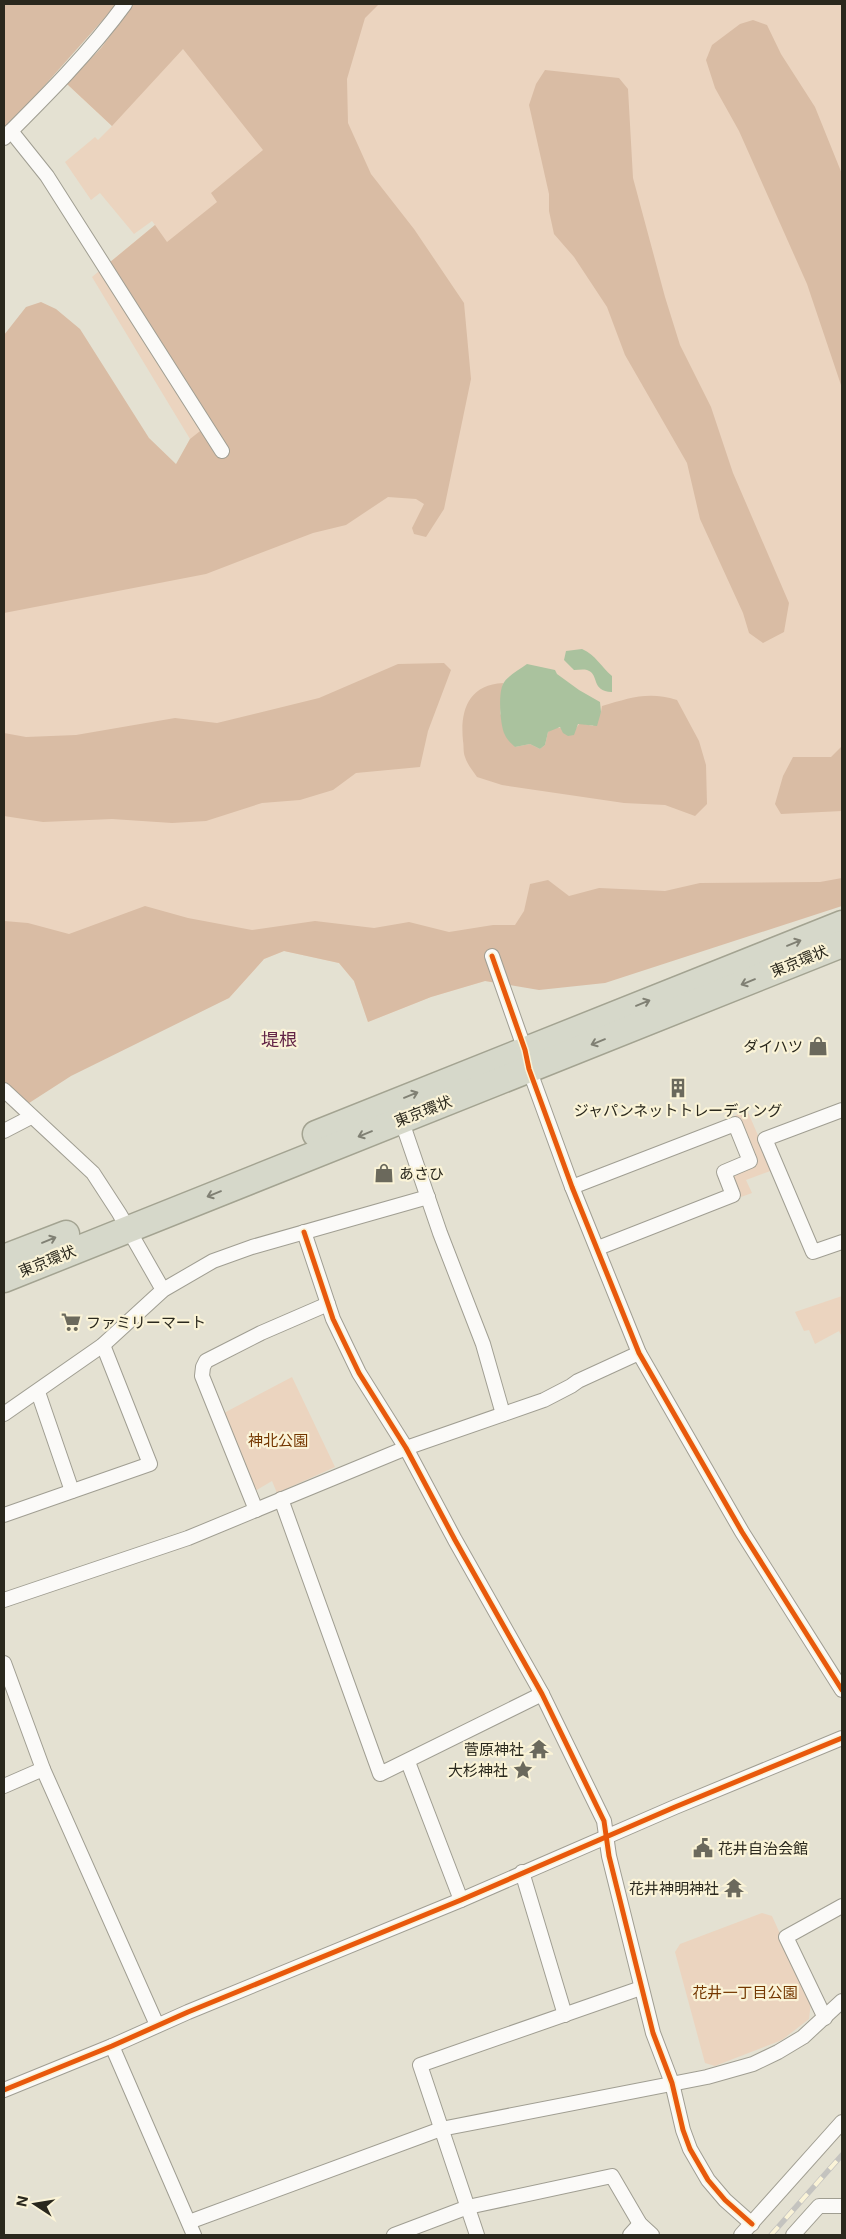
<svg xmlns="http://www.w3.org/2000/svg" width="846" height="2239" font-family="Inter,'Noto Sans JP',sans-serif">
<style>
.green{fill:#ebd4bf}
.forest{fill:#d9bca4}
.water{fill:#aac29e}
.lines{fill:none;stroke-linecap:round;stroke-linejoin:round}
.street-casing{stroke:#a09e92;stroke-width:16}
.highway-casing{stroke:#a3a391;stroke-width:29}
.street{stroke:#fbfaf8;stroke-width:14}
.highway{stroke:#d6d8ca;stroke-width:26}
.rail-casing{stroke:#c4c3bf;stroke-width:5.5}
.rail{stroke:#faf3d7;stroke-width:4;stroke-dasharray:11;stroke-linecap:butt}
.cycleway-casing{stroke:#faf3d7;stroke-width:8}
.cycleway{stroke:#e8590c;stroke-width:5}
.oneway{stroke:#808074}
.labels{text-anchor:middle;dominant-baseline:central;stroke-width:4.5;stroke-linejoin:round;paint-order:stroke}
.street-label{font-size:15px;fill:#2a281d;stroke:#faf3d7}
.poi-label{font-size:15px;fill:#2a281d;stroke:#faf3d7;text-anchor:end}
.park-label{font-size:15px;fill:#743700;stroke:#faf3d7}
.quarter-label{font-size:18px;fill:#632446;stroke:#faf3d7}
</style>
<rect width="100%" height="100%" fill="#e4e1d2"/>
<g class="green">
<path d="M134,4H842V904L547,985L485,981L431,997L368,1022L354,981L339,963L284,951L264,959L229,998L32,1081L4,1056V530L177,464L190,439L92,277L155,225L152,221L134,234L100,193L91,200L65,162L95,137L98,140L112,126L67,84L101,48Z"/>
<path d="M747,1110L773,1170L746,1180L752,1193L741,1197L732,1179L734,1172L755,1164L734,1116Z"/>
<path d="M842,1296V1337L839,1331L815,1344L809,1330L804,1331L795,1312Z"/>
<path d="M292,1377L335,1467L277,1493L272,1481L255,1491L224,1413Z"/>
<path d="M762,1913L772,1916L811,2002L809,2019L782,2040L715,2066L705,2063L675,1952L680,1944Z"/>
</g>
<g class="forest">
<path d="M4,4H117L4,131Z"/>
<path d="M134,4H379L365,18L347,79L348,123L371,174L414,229L464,303L471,379L444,509L426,537L414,534L412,528L424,504L416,499L388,497L346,525L313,533L206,574L4,613V335L26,307L41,302L56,309L80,329L149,438L176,464L190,439L209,424L109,263L155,225L167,242L217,202L211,193L263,150L183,49L112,126L67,84L101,48Z"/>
<path d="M753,20L767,25L781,54L815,107L842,174V388L807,284L739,131L715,88L706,60L712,45L740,24Z"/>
<path d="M545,70L619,78L628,89L633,178L665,297L680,345L711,407L733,473L789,603L784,632L763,643L749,633L743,613L700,519L687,463L625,355L607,307L574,257L554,234L549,211V194L529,105L536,84Z"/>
<path d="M444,663L451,670L428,731L420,767L356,773L333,790L300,800L262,803L206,821L172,823L112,819L43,822L4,816V733L26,737L76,735L175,718L217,723L319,698L398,664Z"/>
<path d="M503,683L500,713L515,747L530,744L540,749L545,745L548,732L554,728H576L580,723L593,726L601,712L602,706C630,698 648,691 677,700L699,741L706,765L707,804L695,816L665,805L624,803L502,785L477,777C473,771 467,764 465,757C463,752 464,746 463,741C460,711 468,685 503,683Z"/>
<path d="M842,746V811L781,814L775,804L783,776L793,757H831Z"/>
<path d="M842,878V906L605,983L539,990L485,981L431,997L368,1022L354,981L339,963L284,951L264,959L229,998L71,1076L26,1105L4,1084V921L28,923L69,934L145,906L188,918L252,930L315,921L374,928L409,922L449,932L493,925H515L524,911L530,884L548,880L569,896L599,888L665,891L700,883L820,882Z"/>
</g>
<g class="water">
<path d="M582,649C596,655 601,667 612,676V692C590,691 600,674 587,670C583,669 578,670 574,670L564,660L566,651Z"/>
<path d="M527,664L555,670L557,674L579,690L600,702L601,712L597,726L578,724L574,735L568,736L563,733L560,727L548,732L545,745L540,749L530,744L515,747C511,743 507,740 505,735C500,726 498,694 503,684C507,676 519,670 527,664Z"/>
</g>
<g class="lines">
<defs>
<g id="street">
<path d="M11,131L47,176L222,451"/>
<path d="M4,138C46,96 90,52 125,4"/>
<path d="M492,956L525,1050L529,1069L572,1187L639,1353L742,1532L842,1690"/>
<path d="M4,1090L93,1173L119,1213L163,1290"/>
<path d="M842,1110L765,1139L813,1252L842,1242"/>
<path d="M401,1119L440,1233L483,1344L503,1414"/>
<path d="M4,1131L31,1117"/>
<path d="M572,1187L735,1124L750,1161L724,1172L733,1195L598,1248"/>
<path d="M304,1232L333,1319L359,1373L406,1448L455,1540L542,1694L604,1821L609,1856L653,2033L672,2083L683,2130L690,2149L708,2180L725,2200L752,2224"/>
<path d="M38,1392L72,1491"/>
<path d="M4,1414L103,1345L163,1290L213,1261L252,1247L428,1197"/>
<path d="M281,1499L380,1774L542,1694"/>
<path d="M256,1510L202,1376L203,1367L206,1361L261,1333L328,1304"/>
<path d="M4,1515L150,1464L103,1345"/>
<path d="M4,1600L188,1538L406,1448L544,1400L571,1386L578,1381L639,1353"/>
<path d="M4,1663L43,1769L157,2025"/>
<path d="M408,1762L461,1900"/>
<path d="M4,1786L43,1769"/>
<path d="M522,1872L565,2015"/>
<path d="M825,2018L786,1937L842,1906"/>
<path d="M112,2046L194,2235"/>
<path d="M4,2090L112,2046L188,2012L461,1900L675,1807L842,1738"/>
<path d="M189,2222L441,2129L707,2077L753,2064L778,2052L803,2037L842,2001"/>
<path d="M394,2235L468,2207L612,2176L640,2224L652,2235"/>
<path d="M477,2235L420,2065L641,1988"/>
<path d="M630,2235L640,2224"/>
<path d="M741,2235L842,2122"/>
<path d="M793,2235L819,2206H842"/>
</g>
<g id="highway">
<path d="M316,1134L842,924"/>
<path d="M4,1258L66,1234"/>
<path d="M4,1279L842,944"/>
</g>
</defs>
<use href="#street" class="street-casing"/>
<use href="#highway" class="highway-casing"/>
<use href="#street" class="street"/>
<use href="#highway" class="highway"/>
<defs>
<path id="rail" d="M771,2235L842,2155"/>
</defs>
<use href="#rail" class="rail-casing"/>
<use href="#rail" class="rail"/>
<defs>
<g id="cycleway">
<path d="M492,956L525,1050L529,1069L572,1187L639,1353L742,1532L842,1690"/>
<path d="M304,1232L333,1319L359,1373L406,1448L455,1540L542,1694L604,1821L609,1856L653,2033L672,2083L683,2130L690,2149L708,2180L725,2200L752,2224"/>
<path d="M4,2090L112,2046L188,2012L461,1900L675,1807L842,1738"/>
</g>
</defs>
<use href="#cycleway" class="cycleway-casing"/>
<use href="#cycleway" class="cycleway"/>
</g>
<defs><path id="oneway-shaft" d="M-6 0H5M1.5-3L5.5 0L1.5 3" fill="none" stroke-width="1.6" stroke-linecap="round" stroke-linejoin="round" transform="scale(1.25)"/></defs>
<g class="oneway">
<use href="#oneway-shaft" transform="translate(794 943) rotate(-22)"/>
<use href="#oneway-shaft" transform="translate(748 982) rotate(158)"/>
<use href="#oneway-shaft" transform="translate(643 1003) rotate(-22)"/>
<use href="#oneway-shaft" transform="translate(598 1042) rotate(158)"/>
<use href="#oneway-shaft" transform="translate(411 1095) rotate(-22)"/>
<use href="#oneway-shaft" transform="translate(365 1134) rotate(158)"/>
<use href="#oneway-shaft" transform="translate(214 1194) rotate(158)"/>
<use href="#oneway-shaft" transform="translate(49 1240) rotate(-22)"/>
</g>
<defs>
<symbol id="shop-bare" viewBox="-9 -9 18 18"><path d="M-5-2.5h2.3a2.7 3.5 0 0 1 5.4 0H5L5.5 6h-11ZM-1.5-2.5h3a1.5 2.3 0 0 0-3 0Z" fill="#6b695c" stroke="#faf3d7" stroke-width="2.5" paint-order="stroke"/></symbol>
<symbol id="building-bare" viewBox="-9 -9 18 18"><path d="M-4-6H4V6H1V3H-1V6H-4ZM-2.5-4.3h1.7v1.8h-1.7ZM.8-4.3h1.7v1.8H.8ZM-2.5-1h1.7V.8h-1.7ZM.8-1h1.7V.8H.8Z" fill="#6b695c" stroke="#faf3d7" stroke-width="2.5" paint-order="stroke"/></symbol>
<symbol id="supermarket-bare" viewBox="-9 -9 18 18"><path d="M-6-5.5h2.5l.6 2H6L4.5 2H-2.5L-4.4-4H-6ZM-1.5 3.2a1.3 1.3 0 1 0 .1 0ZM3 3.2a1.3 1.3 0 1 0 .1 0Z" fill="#6b695c" stroke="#faf3d7" stroke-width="2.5" paint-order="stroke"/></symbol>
<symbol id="temple-bare" viewBox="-9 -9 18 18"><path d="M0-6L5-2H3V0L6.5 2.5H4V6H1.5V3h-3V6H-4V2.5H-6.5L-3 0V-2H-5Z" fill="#6b695c" stroke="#faf3d7" stroke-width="2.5" paint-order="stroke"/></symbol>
<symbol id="sight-bare" viewBox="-9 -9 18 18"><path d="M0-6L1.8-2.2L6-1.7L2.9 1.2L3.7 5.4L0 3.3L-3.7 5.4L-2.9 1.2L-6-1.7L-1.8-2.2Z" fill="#6b695c" stroke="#faf3d7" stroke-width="2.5" paint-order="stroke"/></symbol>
<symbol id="civic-bare" viewBox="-9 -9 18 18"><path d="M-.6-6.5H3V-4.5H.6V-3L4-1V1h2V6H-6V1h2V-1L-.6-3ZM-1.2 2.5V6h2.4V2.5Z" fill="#6b695c" stroke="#faf3d7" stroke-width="2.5" paint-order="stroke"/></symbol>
</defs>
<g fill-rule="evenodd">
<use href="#shop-bare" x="804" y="1032" width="28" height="28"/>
<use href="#building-bare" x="664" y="1074" width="28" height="28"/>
<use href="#shop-bare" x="370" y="1159" width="28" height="28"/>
<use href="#supermarket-bare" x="57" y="1308" width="28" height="28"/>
<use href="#temple-bare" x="525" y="1735" width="28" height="28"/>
<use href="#sight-bare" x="509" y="1756" width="28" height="28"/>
<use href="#civic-bare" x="689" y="1834" width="28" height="28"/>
<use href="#temple-bare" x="720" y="1874" width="28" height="28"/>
</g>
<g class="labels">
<g class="street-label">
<text transform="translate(799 961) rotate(-22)">東京環状</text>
<text transform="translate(423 1111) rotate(-21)">東京環状</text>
<text transform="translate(47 1261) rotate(-22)">東京環状</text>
</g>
<g class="poi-label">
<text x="803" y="1046">ダイハツ</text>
<text x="678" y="1110" text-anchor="middle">ジャパンネットトレーディング</text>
<text x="399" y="1173" text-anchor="start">あさひ</text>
<text x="86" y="1322" text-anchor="start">ファミリーマート</text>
<text x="524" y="1749">菅原神社</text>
<text x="508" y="1770">大杉神社</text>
<text x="718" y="1848" text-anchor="start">花井自治会館</text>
<text x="719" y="1888">花井神明神社</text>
</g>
<g class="park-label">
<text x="278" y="1440">神北公園</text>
<text x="745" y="1992">花井一丁目公園</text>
</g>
<g class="quarter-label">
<text x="279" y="1039">堤根</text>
</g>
</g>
<rect width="846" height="2239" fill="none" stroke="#2a281d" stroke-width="10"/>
<g transform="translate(35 2204) rotate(282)" stroke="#faf3d7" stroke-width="4" paint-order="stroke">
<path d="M0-4L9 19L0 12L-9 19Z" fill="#2a281d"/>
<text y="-8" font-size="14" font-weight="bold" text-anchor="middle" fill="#2a281d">N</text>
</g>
</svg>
